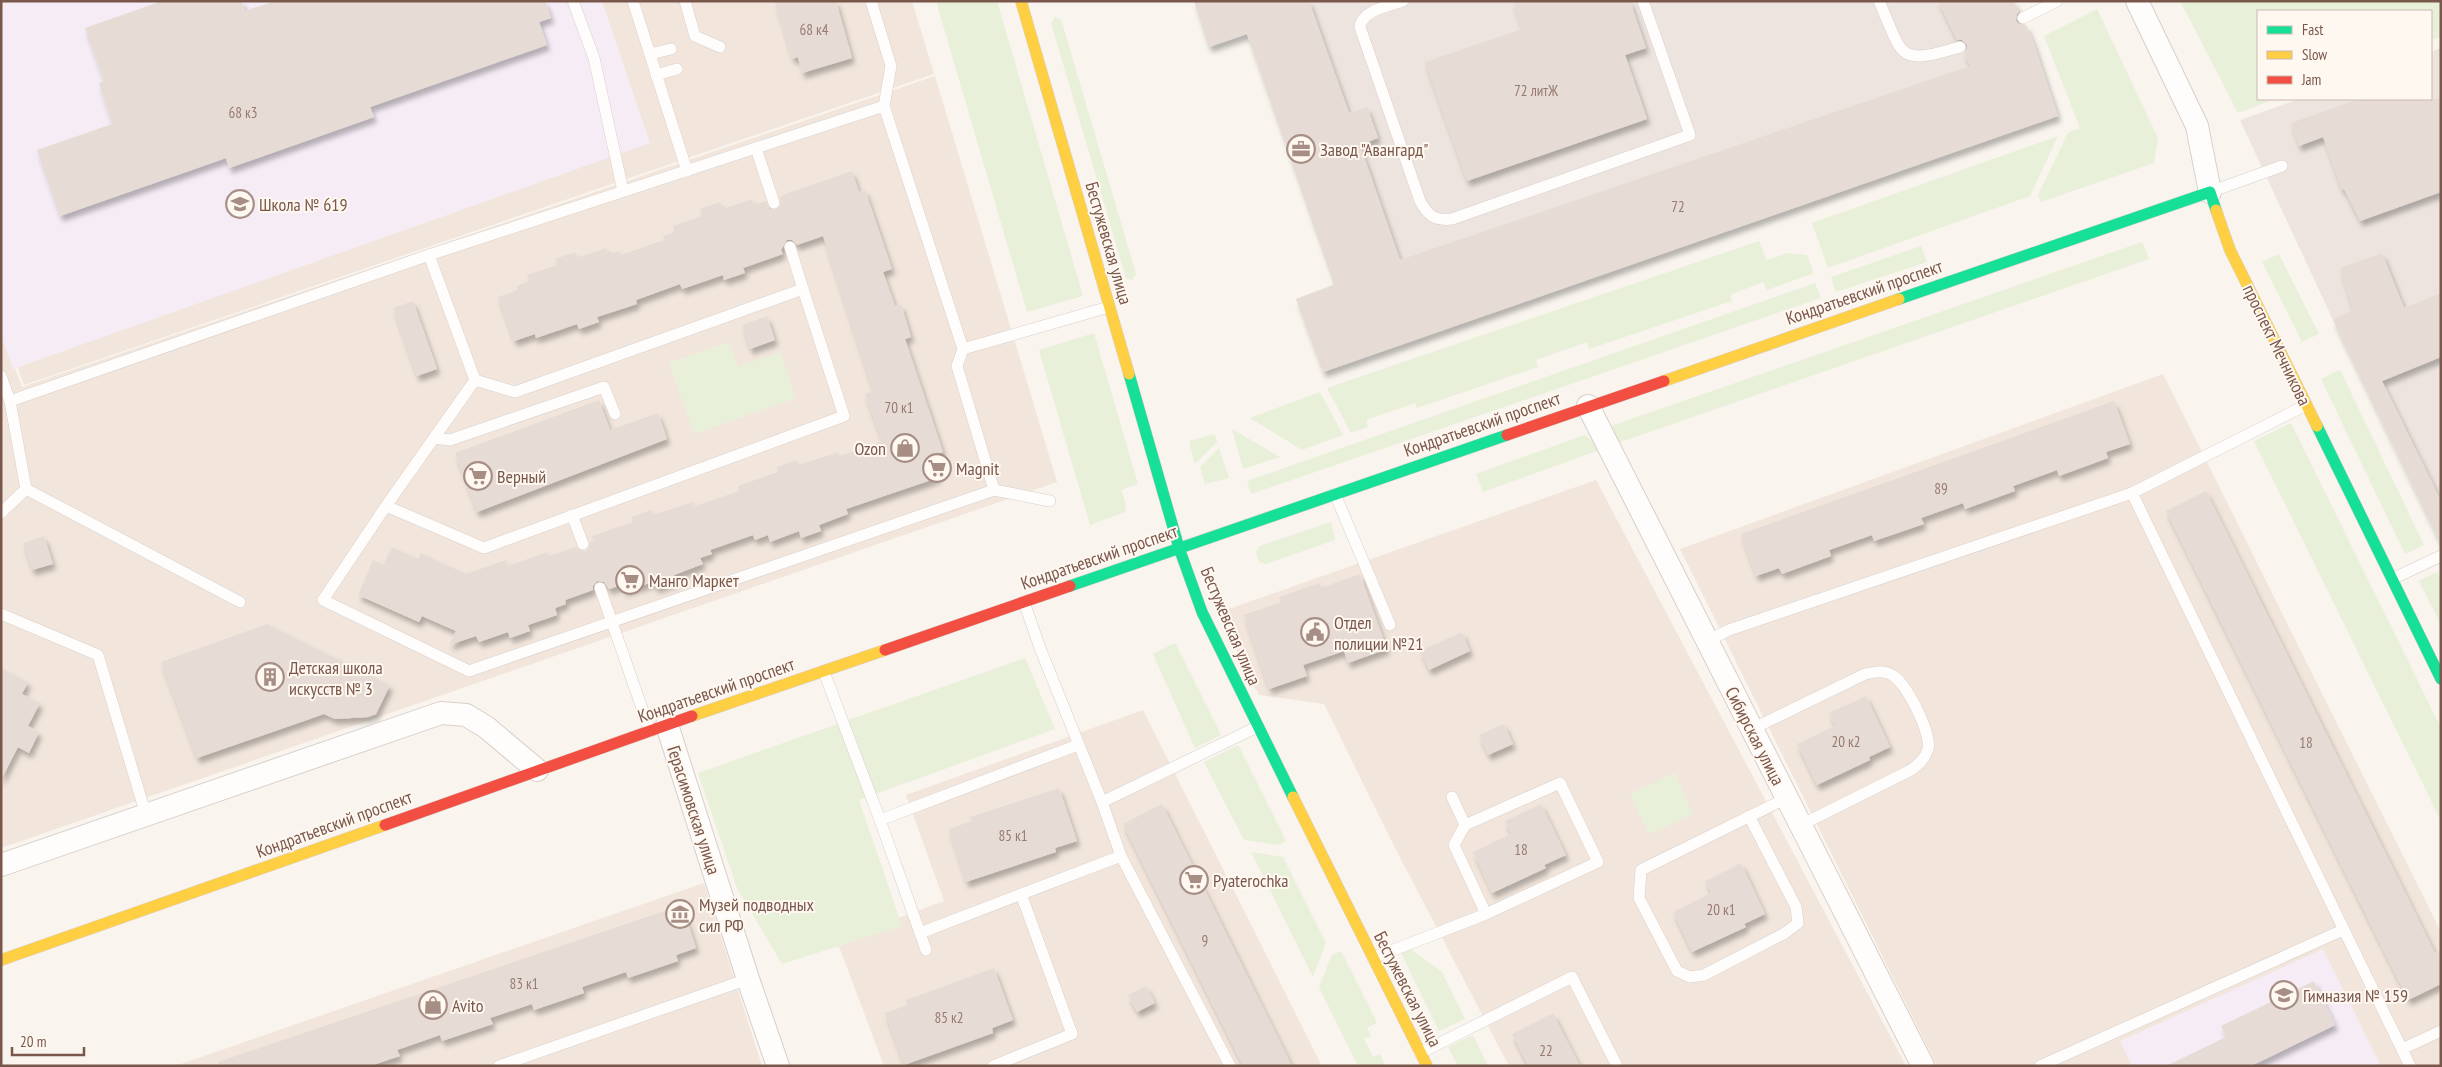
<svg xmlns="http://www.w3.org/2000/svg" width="2442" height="1067" font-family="'PT Sans Narrow',sans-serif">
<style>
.residential{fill:#f2e6dc}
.industrial{fill:#ede4df}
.education{fill:#f5ecf5}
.green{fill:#e8f0d9}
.building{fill:#e6dcd5;filter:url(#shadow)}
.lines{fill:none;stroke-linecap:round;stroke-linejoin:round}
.lane-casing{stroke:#d8cfca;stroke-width:12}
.street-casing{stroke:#d8cfca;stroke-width:24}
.fast-casing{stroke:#d9cfca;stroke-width:12}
.slow-casing{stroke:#d9cfca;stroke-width:12}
.jam-casing{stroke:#d9cfca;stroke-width:12}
.lane{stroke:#fefdfc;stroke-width:11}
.street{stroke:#fefdfc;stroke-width:22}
.fast{stroke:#16e098;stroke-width:11}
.slow{stroke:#ffcf43;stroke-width:11}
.jam{stroke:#f24e42;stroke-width:11}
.labels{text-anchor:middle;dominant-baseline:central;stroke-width:4;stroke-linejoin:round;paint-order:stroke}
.number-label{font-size:15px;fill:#977a70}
.poi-label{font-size:18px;fill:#7a574b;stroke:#fff8f1;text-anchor:start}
.street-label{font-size:18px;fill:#7a574b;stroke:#fff8f1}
</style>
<defs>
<filter id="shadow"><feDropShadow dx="3" dy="5.5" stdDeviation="2.5" flood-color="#0004"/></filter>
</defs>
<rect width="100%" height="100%" fill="#f9f4ee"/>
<g class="residential">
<path d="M1,1H912L934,74L24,385L1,321Z"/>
<path d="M935,76L1057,482L1,848V330L22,387Z"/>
<path d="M2163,374L2441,932V1066H1937L1680,549Z"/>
<path d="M1596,480L1906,1066H1509L1393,844L1324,704L1259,695L1243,667L1223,611Z"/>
<path d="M1143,710L1322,1066H884L837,941L944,901L906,795Z"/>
<path d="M704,883L762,1066H175Z"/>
</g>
<g class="industrial">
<path d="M1194,1H2014L2033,41L2058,116L1323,372L1296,299L1334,284L1247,34L1209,47Z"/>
<path d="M2441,48V544L2333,320L2240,120L2299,99H2431V52Z"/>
</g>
<g class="education">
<path d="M1,1H602L650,143L13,369L1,336Z"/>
<path d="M2323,949L2381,1066H2132L2120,1041Z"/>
</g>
<g class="green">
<path d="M936,1H997L1083,296L1027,312Z"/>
<path d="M2180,1H2441V37L2431,40V11H2258V99H2275L2238,113Z"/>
<path d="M2097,9L2158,138L2154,163L2041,202L2038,195L2068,133L2080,128L2044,36Z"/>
<path d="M1055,17L1061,19L1136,274L1132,280L1126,278L1051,23Z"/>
<path d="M2058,136L2030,196L1828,268L1812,223Z"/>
<path d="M1759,241L1767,260L1788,253L1807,255L1814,273L1767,290L1763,282L1730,295L1732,301L1589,349L1587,342L1536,360L1538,367L1417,408L1415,403L1366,420L1368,427L1351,433L1327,388Z"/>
<path d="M2142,242L2149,259L1618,443L1611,426Z"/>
<path d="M1921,246L1927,262L1836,292L1831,277Z"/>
<path d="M2279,254L2319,334L2302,342L2262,262Z"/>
<path d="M1815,283L1821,298L1251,494L1247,481Z"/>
<path d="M1094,333L1138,484L1121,490L1126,504L1125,512L1090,525L1039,350Z"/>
<path d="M729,342L738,367L780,352L796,398L694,434L669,363Z"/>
<path d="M2340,370L2424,545L2405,554L2321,379Z"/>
<path d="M1320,392L1343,435L1302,450L1250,418Z"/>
<path d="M2291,423L2441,728V821L2254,441Z"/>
<path d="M1232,429L1280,457L1243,469Z"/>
<path d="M1215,434L1217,442L1195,464L1189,441Z"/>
<path d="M1585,435L1602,449L1483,492L1476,474Z"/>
<path d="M1219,448L1229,478L1205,484L1200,467Z"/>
<path d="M1331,522L1335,540L1266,564L1259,562L1256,552L1260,546Z"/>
<path d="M2437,572L2441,579V625L2419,581Z"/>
<path d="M1175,643L1221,735L1195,748L1153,654Z"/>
<path d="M1025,658L1055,729L859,800L902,926L782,964L737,888L698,773Z"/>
<path d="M1238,745L1286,841L1278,845L1244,840L1204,762Z"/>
<path d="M1675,773L1693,814L1649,834L1630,794Z"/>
<path d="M1251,852L1283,857L1326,943L1313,977Z"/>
<path d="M1410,949L1442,972L1465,1019L1439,1031L1401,953Z"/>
<path d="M1341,951L1377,1023L1367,1028L1371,1036L1364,1039L1373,1057L1380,1054L1385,1066H1358L1319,987L1332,955Z"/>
<path d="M1473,1035L1488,1066H1458L1448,1047Z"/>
</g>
<g class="building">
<path d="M162,1H242L245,11L275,1H545L551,18L539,22L547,45L370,107L374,117L229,168L226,158L60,216L37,150L112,124L99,83L104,81L85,28Z"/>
<path d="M775,1H836L852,58L802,73L798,57L792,59Z"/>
<path d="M1194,1H1309L1349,113L1367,107L1378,138L1360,145L1400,260L1970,66L1964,53L1967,49V45L1962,40H1957L1938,1H2014L2019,12L2017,14L2016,21L2019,24L2026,25L2033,41L2058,116L1323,372L1296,299L1335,285L1247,34L1209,47Z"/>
<path d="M1513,1H1630L1646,48L1625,55L1647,119L1467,181L1425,62L1522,29Z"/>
<path d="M2359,99H2441V192L2360,221L2344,189L2342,190L2323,137L2299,146L2291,123Z"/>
<path d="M852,171L859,192L865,190L892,269L883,272L895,306L901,304L911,337L905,339L943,452L937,454L942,468L937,478L846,509L848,514L819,525L821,531L801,538L799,531L770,542L768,535L755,540L753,535L710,550L712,554L700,558L703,564L674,575L676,581L656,588L653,582L624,591L622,585L609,589L604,582L597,581L593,586V590L565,600L566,604L555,608L557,615L528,625L530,631L510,638L508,632L479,642L476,636L449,645L456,631L422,616L419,622L358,595L373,560L383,565L392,547L418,559L421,553L466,574L506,560L508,566L547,552L549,556L576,547L579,550L585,551L589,548L590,542L594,541L592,536L633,522L631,517L652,510L653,515L693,502L695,506L739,491L738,486L778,472L777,467L797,460L799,465L838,452L840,456L882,441L865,394L873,391L823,236L797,245L792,240H787L781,250L783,254L743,268L745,273L724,280L723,275L682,289L680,284L636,300L637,304L597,317L599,322L579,329L577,324L536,338L535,334L514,341L498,297L518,290L517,286L530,281L527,275L557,265L555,259L575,252L577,258L606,248L608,255L620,251L621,255L664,240L663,236L675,232L673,226L702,216L700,209L720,202L723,209L752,199L754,205L766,201L769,209L776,210L781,205L780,197L788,193Z"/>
<path d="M2382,253L2404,308L2441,293V357L2382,381L2441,501V544L2333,320L2353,310L2340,268Z"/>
<path d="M413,301L437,369L417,376L393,308Z"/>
<path d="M767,316L775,340L750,349L742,325Z"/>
<path d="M599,400L610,430L658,413L667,439L477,512L455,453Z"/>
<path d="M2114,401L2130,444L2106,452L2108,458L2059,476L2057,470L2013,486L2015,491L1965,509L1963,503L1921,518L1924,524L1874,541L1872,535L1829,550L1831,556L1782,574L1779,568L1756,576L1741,534Z"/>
<path d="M2206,491L2435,953L2441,951V984L2408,1000L2166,511Z"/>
<path d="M44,536L53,564L32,570L23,543Z"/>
<path d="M1360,574L1387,649L1348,663L1344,651L1303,665L1307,676L1269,689L1244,615L1281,602L1279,597L1319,583L1321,588Z"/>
<path d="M267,624L390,685L376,714L368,717L335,719L324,714L197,758L161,662Z"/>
<path d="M1462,632L1470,651L1429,670L1420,651Z"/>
<path d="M1,668L28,682L22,694L40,703L28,726L39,732L29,753L18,747L1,780Z"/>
<path d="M1866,696L1890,747L1869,757L1870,760L1817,785L1797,744L1835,726L1829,713Z"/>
<path d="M1504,724L1513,744L1488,755L1479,735Z"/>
<path d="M1059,788L1077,841L1055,848L1056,852L966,882L949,829L972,821L970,817Z"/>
<path d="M1162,804L1292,1066H1243L1165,909L1123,824Z"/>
<path d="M1541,804L1566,855L1544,865L1546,868L1492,893L1473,852L1511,834L1505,821Z"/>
<path d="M1741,863L1765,914L1744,924L1746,927L1692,952L1673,912L1711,893L1705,881Z"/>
<path d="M682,905L696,948L676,955L678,961L628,978L626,972L582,987L584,993L534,1010L532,1004L490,1018L493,1024L442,1041L440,1035L397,1050L400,1056L370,1066H219L218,1062Z"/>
<path d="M994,968L1013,1020L992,1028L993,1033L904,1065L885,1013L908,1005L906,1000Z"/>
<path d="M2314,981L2335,1025L2251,1066H2166L2226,1037L2221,1026Z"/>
<path d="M1146,986L1155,1003L1137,1012L1128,995Z"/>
<path d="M1553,1013L1563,1033L1580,1066H1528L1512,1034Z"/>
</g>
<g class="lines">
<defs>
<g id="lane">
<path d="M573,1L594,58L623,191"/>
<path d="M633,1L687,171"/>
<path d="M685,1L695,36L720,47"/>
<path d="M871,1L891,66L884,106"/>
<path d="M1403,1C1389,6 1362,10 1360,27L1420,201C1428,216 1435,221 1452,219L1690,135L1643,1"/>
<path d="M1879,1C1904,57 1896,66 1960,47"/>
<path d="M2023,18L2057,1"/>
<path d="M650,54L671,49"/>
<path d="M656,75L677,69"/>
<path d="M756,148L774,203"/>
<path d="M2210,192L2282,166"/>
<path d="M790,247L803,289"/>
<path d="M429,255L475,380L386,506L323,600L469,671L994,490L957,366L963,349"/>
<path d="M1,376L10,401L26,489"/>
<path d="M10,401L429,255L884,106L963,349L1109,307"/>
<path d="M2306,405L2132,493L2410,1066"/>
<path d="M434,438L450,440L604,387L615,414"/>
<path d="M994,490L1050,501"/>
<path d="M1335,494L1390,625"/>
<path d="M386,506L484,548L844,416L803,289L515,392L475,380"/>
<path d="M1,513L26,489L240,602"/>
<path d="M572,515L583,544"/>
<path d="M2392,579L2441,556"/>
<path d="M600,588L650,731"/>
<path d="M1024,602L1040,648L1102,802L1121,856L1230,1066"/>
<path d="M1,614L98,655L146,815"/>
<path d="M1707,641L1729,630L2132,493"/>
<path d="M824,672L880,820L926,950"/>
<path d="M1752,729L1865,674C1874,672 1883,670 1892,675C1906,682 1932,734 1928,749C1925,759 1919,764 1911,770L1801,825"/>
<path d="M1452,797L1465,825"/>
<path d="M1102,802L1257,727"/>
<path d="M1749,816L1796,907L1798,923L1785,933L1704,975L1690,977L1677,971L1639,898L1641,870L1787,798"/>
<path d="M880,820L1078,745"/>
<path d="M920,933L1121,856"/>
<path d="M1373,958L1486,914L1598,862L1560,783L1465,825L1454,845L1486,914"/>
<path d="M2402,1049L2441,1031"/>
<path d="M1420,1053L1572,977L1617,1066"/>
<path d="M499,1066L748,979"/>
<path d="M993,1066L1072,1034L1021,894"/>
<path d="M2040,1066L2343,930"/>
</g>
<g id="street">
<path d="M2137,1L2197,126L2210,192"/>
<path d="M1588,406L1923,1066"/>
<path d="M667,725L748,979L778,1066"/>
<path d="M1,865L441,713L466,715L486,727L537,770"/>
</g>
<g id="fast">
<path d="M1899,299L2210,192L2216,210"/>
<path d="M1129,374L1179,548L1202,612L1293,797"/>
<path d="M2317,426L2441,679"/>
<path d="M1070,586L1507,435"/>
</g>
<g id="slow">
<path d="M1021,1L1129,374"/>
<path d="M2216,210L2230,250L2317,426"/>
<path d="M1664,381L1899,299"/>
<path d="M692,716L885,650"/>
<path d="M1293,797L1427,1066"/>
<path d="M1,960L385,825"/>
</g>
<g id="jam">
<path d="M1507,435L1664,381"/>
<path d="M885,650L1070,586"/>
<path d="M385,825L692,716"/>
</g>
</defs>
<use href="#lane" class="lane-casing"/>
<use href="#street" class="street-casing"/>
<use href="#fast" class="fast-casing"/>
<use href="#slow" class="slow-casing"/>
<use href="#jam" class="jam-casing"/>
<use href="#lane" class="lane"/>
<use href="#street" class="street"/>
<use href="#fast" class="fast"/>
<use href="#slow" class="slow"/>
<use href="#jam" class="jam"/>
</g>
<defs>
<symbol id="office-ring" viewBox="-11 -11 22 22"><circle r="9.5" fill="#fff8f1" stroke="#a68e84" stroke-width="1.5"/><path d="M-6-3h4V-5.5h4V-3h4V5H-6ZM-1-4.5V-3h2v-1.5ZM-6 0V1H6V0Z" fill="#a68e84"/></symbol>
<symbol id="school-ring" viewBox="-11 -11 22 22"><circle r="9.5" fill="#fff8f1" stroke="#a68e84" stroke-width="1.5"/><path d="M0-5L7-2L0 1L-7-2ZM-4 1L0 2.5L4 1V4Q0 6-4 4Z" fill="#a68e84"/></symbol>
<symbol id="shop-ring" viewBox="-11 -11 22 22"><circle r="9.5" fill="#fff8f1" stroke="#a68e84" stroke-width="1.5"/><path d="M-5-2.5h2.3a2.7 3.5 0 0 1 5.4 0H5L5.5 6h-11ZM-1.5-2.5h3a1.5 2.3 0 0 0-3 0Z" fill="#a68e84"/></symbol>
<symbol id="supermarket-ring" viewBox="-11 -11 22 22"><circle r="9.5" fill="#fff8f1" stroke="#a68e84" stroke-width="1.5"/><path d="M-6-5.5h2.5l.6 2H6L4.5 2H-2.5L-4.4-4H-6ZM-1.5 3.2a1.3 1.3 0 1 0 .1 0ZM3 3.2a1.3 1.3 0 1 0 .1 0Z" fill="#a68e84"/></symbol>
<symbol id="civic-ring" viewBox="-11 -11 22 22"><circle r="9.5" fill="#fff8f1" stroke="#a68e84" stroke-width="1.5"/><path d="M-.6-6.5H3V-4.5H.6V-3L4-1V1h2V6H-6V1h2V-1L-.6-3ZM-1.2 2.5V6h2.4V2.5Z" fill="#a68e84"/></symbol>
<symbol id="building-ring" viewBox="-11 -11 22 22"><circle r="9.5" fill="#fff8f1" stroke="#a68e84" stroke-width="1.5"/><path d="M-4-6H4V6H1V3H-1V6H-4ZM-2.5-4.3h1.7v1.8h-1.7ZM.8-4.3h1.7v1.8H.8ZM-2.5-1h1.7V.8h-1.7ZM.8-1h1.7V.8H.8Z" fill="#a68e84"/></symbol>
<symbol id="museum-ring" viewBox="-11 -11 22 22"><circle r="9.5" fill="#fff8f1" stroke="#a68e84" stroke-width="1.5"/><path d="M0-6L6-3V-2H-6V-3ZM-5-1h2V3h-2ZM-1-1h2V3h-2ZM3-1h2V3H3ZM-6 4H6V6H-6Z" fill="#a68e84"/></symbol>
</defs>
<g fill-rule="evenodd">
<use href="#office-ring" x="1285" y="133" width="32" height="32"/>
<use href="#school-ring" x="224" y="188" width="32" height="32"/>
<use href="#shop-ring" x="889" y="432" width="32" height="32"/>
<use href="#supermarket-ring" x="921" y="452" width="32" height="32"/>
<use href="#supermarket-ring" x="462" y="460" width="32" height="32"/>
<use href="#supermarket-ring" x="614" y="564" width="32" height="32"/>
<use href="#civic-ring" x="1299" y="616" width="32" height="32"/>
<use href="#building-ring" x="254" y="661" width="32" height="32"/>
<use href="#supermarket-ring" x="1178" y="864" width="32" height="32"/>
<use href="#museum-ring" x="664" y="898" width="32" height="32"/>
<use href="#school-ring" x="2268" y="979" width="32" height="32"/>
<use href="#shop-ring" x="417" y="989" width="32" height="32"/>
</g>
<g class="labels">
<g class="number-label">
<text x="814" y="29">68 к4</text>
<text x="1536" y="90">72 литЖ</text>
<text x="243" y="112">68 к3</text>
<text x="1678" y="206">72</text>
<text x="899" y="407">70 к1</text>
<text x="1941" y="488">89</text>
<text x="1846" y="741">20 к2</text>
<text x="2306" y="742">18</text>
<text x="1013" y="835">85 к1</text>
<text x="1521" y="849">18</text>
<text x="1721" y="909">20 к1</text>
<text x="1205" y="940">9</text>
<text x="524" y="983">83 к1</text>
<text x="949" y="1017">85 к2</text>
<text x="1546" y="1050">22</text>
</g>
<g class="poi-label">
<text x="1320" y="149">Завод "Авангард"</text>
<text x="259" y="204">Школа № 619</text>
<text x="886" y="448" text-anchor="end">Ozon</text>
<text x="956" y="468">Magnit</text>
<text x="497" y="476">Верный</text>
<text x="649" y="580">Манго Маркет</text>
<text x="1334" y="622">Отдел<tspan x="1334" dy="21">полиции №21</tspan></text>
<text x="289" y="667">Детская школа<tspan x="289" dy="21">искусств № 3</tspan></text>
<text x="1213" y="880">Pyaterochka</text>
<text x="699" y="904">Музей подводных<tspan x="699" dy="21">сил РФ</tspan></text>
<text x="2303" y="995">Гимназия № 159</text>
<text x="452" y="1005">Avito</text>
</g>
<g class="street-label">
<text transform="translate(1109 243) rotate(74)">Бестужевская улица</text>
<text transform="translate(1864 292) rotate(-19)">Кондратьевский проспект</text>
<text transform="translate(2277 345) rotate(64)">проспект Мечникова</text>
<text transform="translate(1482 424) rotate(-19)">Кондратьевский проспект</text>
<text transform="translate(1099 557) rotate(-19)">Кондратьевский проспект</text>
<text transform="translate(1231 626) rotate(67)">Бестужевская улица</text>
<text transform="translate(716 690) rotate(-19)">Кондратьевский проспект</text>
<text transform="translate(1755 736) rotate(63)">Сибирская улица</text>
<text transform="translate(694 810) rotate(72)">Герасимовская улица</text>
<text transform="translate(334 824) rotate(-20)">Кондратьевский проспект</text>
<text transform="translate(1408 989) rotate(63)">Бестужевская улица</text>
</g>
</g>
<rect width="2442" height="1067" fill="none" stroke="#7a574b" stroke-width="5"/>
<rect x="2257" y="10" width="175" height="90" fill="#fff8f1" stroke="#cab8af"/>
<rect x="2267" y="26" width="25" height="8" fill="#16e098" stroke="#cab8af"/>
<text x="2302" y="35" font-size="15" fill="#7a574b">Fast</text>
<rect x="2267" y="51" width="25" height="8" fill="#ffcf43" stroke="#cab8af"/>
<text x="2302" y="60" font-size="15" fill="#7a574b">Slow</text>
<rect x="2267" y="76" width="25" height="8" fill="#f24e42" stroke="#cab8af"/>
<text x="2302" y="85" font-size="15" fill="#7a574b">Jam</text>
<path d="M12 1047v8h72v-8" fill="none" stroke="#7a574b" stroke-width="2.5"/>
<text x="20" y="1047" font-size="15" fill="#7a574b" stroke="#fff8f1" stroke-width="4" paint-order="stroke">20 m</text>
</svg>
